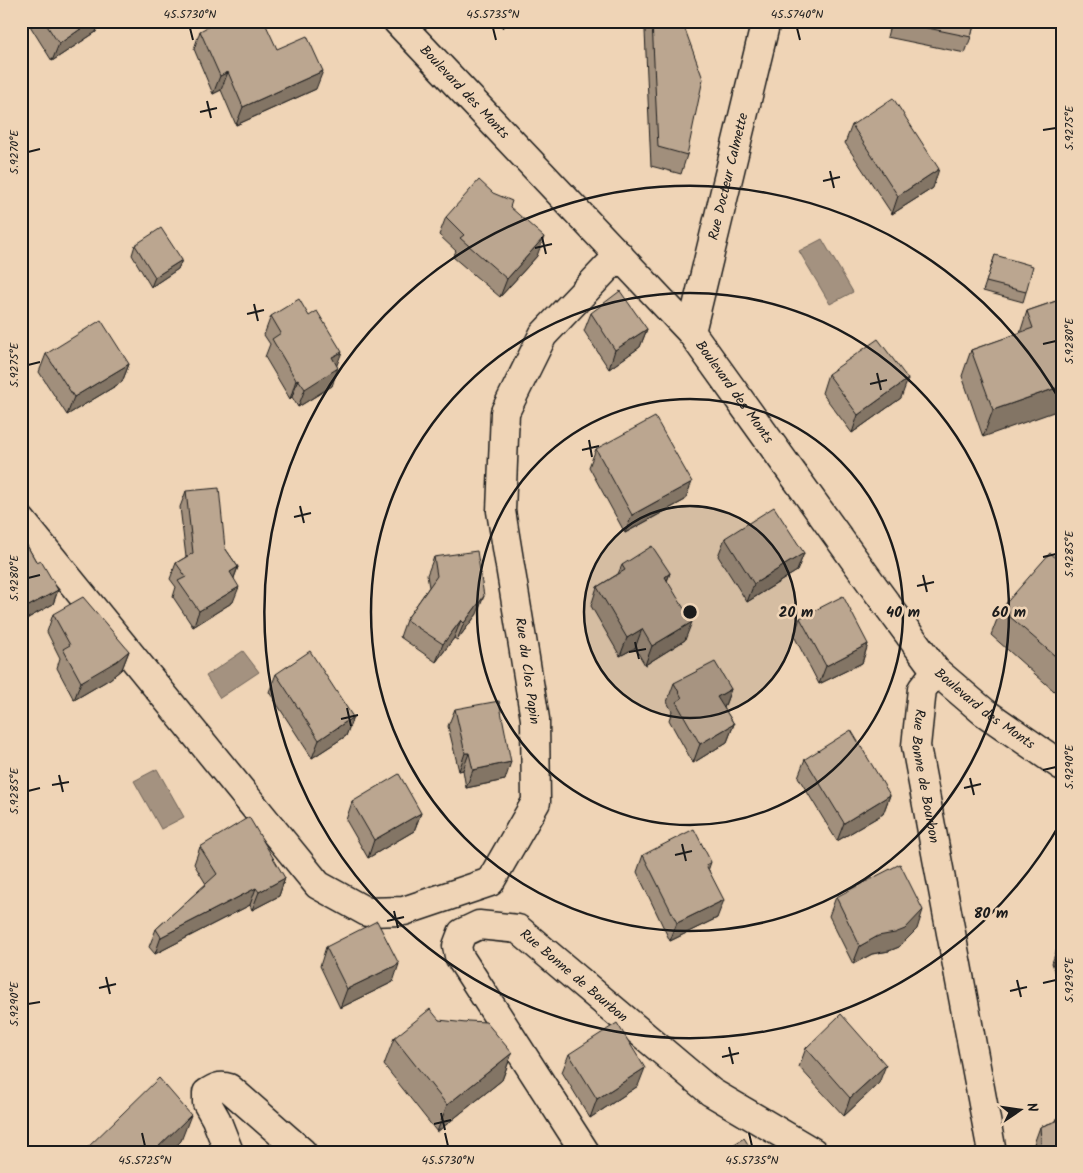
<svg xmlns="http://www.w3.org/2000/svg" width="1083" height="1173" font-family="Kalam,sans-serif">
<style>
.water{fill:#a49280;stroke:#6e6358}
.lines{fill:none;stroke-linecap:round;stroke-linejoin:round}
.street-casing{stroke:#1c1c1c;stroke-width:31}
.secondary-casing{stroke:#1c1c1c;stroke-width:31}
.street{stroke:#efd4b6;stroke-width:28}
.secondary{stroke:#efd4b6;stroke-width:28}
.wall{fill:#a18f7c;stroke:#1c1c1c}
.shaded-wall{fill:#837465;stroke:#1c1c1c}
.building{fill:#bba690;stroke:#1c1c1c}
.ticks{fill:none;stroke:#1c1c1c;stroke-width:2}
.ring{fill:none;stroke:#1c1c1c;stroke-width:2.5}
.labels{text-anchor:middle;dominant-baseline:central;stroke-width:5;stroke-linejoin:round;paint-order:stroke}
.street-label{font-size:14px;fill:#1c1c1c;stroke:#efd4b6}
.centre{fill:#1c1c1c;stroke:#efd4b6;stroke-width:2.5}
.ring-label{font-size:15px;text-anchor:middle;font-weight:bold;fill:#1c1c1c;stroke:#efd4b6;stroke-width:5;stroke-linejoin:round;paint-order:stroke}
.neatline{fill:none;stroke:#1c1c1c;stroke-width:2}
.ticks-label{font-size:12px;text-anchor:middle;fill:#1c1c1c}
</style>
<rect width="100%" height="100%" fill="#efd4b6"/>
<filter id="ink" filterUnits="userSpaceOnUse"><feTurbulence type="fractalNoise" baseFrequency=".02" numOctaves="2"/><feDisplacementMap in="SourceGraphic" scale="10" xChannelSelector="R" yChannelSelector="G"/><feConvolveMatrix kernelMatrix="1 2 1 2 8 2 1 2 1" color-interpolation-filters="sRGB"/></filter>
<g filter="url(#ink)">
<g class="water">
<path d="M822,239L853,292L830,304L799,251Z"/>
<path d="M243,651L259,672L220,698L206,676Z"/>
<path d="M157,769L184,817L161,829L134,781Z"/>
</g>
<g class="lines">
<defs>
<g id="street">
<path id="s1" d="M691,332L766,21"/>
<path d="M21,520L318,885L367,912L404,911L490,882L536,802L535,719L501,511L505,412L543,335L619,255"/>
<path id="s2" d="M936,671L922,689L916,746L992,1152"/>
<path d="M229,1152L216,1119L207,1103V1093C215,1088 220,1085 229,1088L302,1152"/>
<path id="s3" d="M585,1152L459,956L457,946L462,933L479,925L518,929L711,1092L813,1152"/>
</g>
<g id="secondary">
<path id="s4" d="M397,21L691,332L874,587L936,671L984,712L1062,766"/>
</g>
</defs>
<use href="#street" class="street-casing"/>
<use href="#secondary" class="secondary-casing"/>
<use href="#street" class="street"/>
<use href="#secondary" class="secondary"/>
</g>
<g class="wall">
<path d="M27,21H100L96,32L52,61Z"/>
<path d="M496,21H510L503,28Z"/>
<path d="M648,21H682L687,155L681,174L651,166L645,31Z"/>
<path d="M891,21H975L971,37L965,53L887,37Z"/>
<path d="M200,31L277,49L316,89L236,125L221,90L213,94L194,49Z"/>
<path d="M852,125L933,188L892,214L845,143Z"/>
<path d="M510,207L537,256L500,297L453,257L456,251L439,235L446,217Z"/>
<path d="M135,245L182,260L178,269L151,287L132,255Z"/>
<path d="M995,255L1026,292L1023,302L983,291Z"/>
<path d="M1062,299L983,437L962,376L971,350L1020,333L1027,311Z"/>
<path d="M591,313L647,329L640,347L609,369L584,331Z"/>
<path d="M271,316L337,366L332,386L298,407L292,397L290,399L265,357L270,344L264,335Z"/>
<path d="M46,354L129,364L122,382L67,415L39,372Z"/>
<path d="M828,374L901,398L852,433L822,393Z"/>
<path d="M596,449L685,500L625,533L589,467Z"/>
<path d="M186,491L238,567L234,578L233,602L193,627L173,597L176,587L170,579L176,563L186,557L180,507Z"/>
<path d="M21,535L37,563L58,590L53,604L21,622Z"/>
<path d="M725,538L804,553L797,571L747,602L718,556Z"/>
<path d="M434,557L477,614L457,640L454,638L436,662L400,637L406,620L429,587L427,575Z"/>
<path d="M1062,563V698L991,635L1001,609Z"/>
<path d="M622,565L670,573L667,581L685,640L645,665L635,648L620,656L591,606L597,587L618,574Z"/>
<path d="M53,614L129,651L122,669L110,679L74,700L57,668L60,658L47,632Z"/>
<path d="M800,618L868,644L862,663L819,684L794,636Z"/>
<path d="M276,674L353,717L346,736L312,758L269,692Z"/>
<path d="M674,683L731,689L724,708L734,724L727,742L693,763L669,720L672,711L667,702Z"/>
<path d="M455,709L505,780L466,788L463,770L459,771L448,726Z"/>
<path d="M805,759L890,795L883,814L837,841L798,777Z"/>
<path d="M352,802L421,813L414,831L368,858L346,820Z"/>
<path d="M200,847L285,878L279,896L252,910L250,905L155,954L149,947L156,929L206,884L194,864Z"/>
<path d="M643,855L709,870L717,918L670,941L637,872Z"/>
<path d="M836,897L917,929L899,947L889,951L872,954L853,964L829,916Z"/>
<path d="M1061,937H1062V990L1052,963Z"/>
<path d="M326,947L393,982L340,1008L320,966Z"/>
<path d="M439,1020L512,1053L502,1080L437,1132L384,1065L394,1038Z"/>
<path d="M806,1048L879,1083L844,1116L799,1067Z"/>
<path d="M569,1054L638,1086L590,1118L562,1072Z"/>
<path d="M1062,1109V1152H1031L1040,1127L1056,1121L1060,1110Z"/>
</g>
<g class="shaded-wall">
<path d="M92,21H100L96,32L52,61L59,44Z"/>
<path d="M505,21H510L503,28Z"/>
<path d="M323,71L316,89L236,125L243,107Z"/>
<path d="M228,72L221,90L213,94L220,76Z"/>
<path d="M939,169L933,188L892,214L898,196Z"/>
<path d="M544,237L537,256L500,297L507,279Z"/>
<path d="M182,260L178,269L151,287L155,277Z"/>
<path d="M647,329L640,347L609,369L615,350Z"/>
<path d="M342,352L335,370L338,368L332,386L298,407L305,389L332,357Z"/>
<path d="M129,364L122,382L67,415L74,397Z"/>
<path d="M298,379L292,397L290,399L296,380Z"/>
<path d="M908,379L901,398L852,433L858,415Z"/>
<path d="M1062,386V409L983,437L993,410Z"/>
<path d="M692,482L685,500L625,533L632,515Z"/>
<path d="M804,553L797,571L747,602L754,584Z"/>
<path d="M238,567L232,583L230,572Z"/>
<path d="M670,573L663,592L665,577Z"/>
<path d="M239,587L233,602L193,627L199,611Z"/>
<path d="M58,590L53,604L21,622V619L25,608Z"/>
<path d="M484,596L477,614L457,640L464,623Z"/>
<path d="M461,620L454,638L436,662L443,644Z"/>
<path d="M692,622L685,640L645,665L652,646Z"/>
<path d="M642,629L635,648L620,656L627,638Z"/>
<path d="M868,644L862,663L819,684L826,666Z"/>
<path d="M129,651L122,669L110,679L74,700L81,682Z"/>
<path d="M731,689L724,708L711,716L717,697Z"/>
<path d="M353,717L346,736L312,758L319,740Z"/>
<path d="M734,724L727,742L693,763L700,744Z"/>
<path d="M465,753H469L463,770L459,771Z"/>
<path d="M511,762L505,780L466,788L473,770Z"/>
<path d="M890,795L883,814L837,841L844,823Z"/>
<path d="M421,813L414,831L368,858L374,840Z"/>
<path d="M711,862L705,880L706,865Z"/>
<path d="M285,878L279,896L252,910L259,892Z"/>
<path d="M256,888L250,905L155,954L161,937Z"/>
<path d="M724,900L717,918L670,941L677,923Z"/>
<path d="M923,910L917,929L899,947L889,951L872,954L853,964L860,946Z"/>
<path d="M399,964L393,982L340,1008L347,989Z"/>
<path d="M512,1053L502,1080L437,1132L447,1105Z"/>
<path d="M886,1065L879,1083L844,1116L850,1098Z"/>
<path d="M645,1068L638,1086L590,1118L597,1099Z"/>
<path d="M191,1115L181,1141L170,1152H153Z"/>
</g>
<g class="building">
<path d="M44,21H92L59,44Z"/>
<path d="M219,21H264L277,49L307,36L323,71L243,107L228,72L220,76L200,31Z"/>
<path d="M652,21H682L703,79L687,155L658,147Z"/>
<path d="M894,21H975L971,37Z"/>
<path d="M893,98L939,169L898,196L852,125Z"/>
<path d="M479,180L493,193L512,201L510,207L544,237L507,279L460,238L464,235L446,217Z"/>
<path d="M161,228L182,260L155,277L135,245Z"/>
<path d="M995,255L1033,266L1026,292L986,282Z"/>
<path d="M620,291L647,329L615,350L591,313Z"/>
<path d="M299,299L309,316L317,311L342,352L332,357L338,368L305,389L298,379L296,380L272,339L281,333L271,316Z"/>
<path d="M1062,299V386L993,410L971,350L1033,328L1027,311Z"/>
<path d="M101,320L129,364L74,397L46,354Z"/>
<path d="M878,339L908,379L858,415L828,374Z"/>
<path d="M655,417L692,482L632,515L596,449Z"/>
<path d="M219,488L225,548L238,567L230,572L239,587L199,611L178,581L186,577L176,563L193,553L186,491Z"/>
<path d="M774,507L804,553L754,584L725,538Z"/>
<path d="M21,535L37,563L41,561L58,590L25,608L21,601Z"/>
<path d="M652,546L670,573L665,577L692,622L652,646L642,629L627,638L597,587L625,570L622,565Z"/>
<path d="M477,551L484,596L464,623L461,620L443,644L406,620L437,576L434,557Z"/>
<path d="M1050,553L1062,563V662L1001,609Z"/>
<path d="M843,596L868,644L826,666L800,618Z"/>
<path d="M83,597L129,651L117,661L81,682L63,649L70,645L53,614Z"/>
<path d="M310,651L353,717L319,740L276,674Z"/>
<path d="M715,662L731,689L717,697L734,724L700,744L676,702L682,698L674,683Z"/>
<path d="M499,701L511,762L473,770L469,753H465L455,709Z"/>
<path d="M851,730L890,795L844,823L805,759Z"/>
<path d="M399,774L421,813L374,840L352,802Z"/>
<path d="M249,817L285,878L259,892L256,888L161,937L156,929L217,874L200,847Z"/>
<path d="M694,829L711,862L706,865L724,900L677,923L643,855Z"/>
<path d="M900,864L923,910L905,929L895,933L878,936L860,946L836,897Z"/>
<path d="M21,916L24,920L21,923Z"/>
<path d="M377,921L399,964L347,989L326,947Z"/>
<path d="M430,1009L439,1020L466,1023L468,1021L486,1022L512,1053L447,1105L394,1038Z"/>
<path d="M841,1014L886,1065L850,1098L806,1048Z"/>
<path d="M617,1023L645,1068L597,1099L569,1054Z"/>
<path d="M159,1078L191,1115L153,1152H83Z"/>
<path d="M1062,1119V1152H1042L1040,1127Z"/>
<path d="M744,1138L753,1152H722Z"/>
</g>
</g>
<path class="ticks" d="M190,28L193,40M493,28L496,40M797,28L800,40M207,101L211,118M200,112L217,108M1043,130L1056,128M28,152L40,149M830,171L834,188M823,181L840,177M542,237L546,254M535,248L552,244M254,304L258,321M247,314L264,310M1043,344L1056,341M28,365L40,362M877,373L881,390M870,384L887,380M589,440L592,457M582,450L599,446M300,506L304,523M294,517L311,513M1043,557L1056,554M923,575L927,592M28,578L40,575M917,586L934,582M635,642L639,659M629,652L646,649M347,708L351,726M341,719L358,715M1043,770L1056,767M59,775L63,792M970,778L974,795M52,785L69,782M964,788L981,784M28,791L40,788M682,844L686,861M675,855L692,851M394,911L398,928M387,921L404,917M106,977L110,994M1017,980L1021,997M1043,983L1056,980M99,988L116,984M1010,991L1027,987M28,1004L40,1002M729,1047L733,1064M722,1057L739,1053M441,1113L445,1130M434,1124L451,1120M142,1133L145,1146M445,1133L448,1146M749,1133L752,1146"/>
<circle cx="690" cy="612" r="106" fill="#1c1c1c" fill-opacity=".12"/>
<g class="ring">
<circle cx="690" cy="612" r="106"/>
<circle cx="690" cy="612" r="213"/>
<circle cx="690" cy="612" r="319"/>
<path d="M1061 822A426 426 0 1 1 1061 402"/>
</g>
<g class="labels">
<g class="street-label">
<text stroke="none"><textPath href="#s4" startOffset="98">Boulevard des Monts</textPath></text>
<text stroke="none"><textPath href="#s1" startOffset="160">Rue Docteur Calmette</textPath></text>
<text stroke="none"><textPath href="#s4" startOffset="502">Boulevard des Monts</textPath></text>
<text transform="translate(527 671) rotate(82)">Rue du Clos Papin</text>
<text stroke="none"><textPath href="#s4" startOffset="908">Boulevard des Monts</textPath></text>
<text stroke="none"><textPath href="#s2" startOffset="111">Rue Bonne de Bourbon</textPath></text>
<text stroke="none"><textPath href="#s3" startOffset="388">Rue Bonne de Bourbon</textPath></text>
</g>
</g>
<circle cx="690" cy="612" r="8" class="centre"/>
<g class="ring-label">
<text x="796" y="617">20 m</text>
<text x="903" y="617">40 m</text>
<text x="1009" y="617">60 m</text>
<text x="991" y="918">80 m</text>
</g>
<rect width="1083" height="1173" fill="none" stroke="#efd4b6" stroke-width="55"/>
<g transform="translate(1020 1110) rotate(77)" stroke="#efd4b6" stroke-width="4" paint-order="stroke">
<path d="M0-4L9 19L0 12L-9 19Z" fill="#1c1c1c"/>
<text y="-8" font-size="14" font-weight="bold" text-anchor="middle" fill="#1c1c1c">N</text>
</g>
<rect x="28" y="28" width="1028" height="1118" class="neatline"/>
<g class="ticks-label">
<text x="190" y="18">45.5730°N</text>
<text x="493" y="18">45.5735°N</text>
<text x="797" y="18">45.5740°N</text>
<text transform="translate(1069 128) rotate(-90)" y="4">5.9275°E</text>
<text transform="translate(14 152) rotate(-90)" y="4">5.9270°E</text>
<text transform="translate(1069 341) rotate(-90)" y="4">5.9280°E</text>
<text transform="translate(14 365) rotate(-90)" y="4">5.9275°E</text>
<text transform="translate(1069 554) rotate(-90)" y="4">5.9285°E</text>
<text transform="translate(14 578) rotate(-90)" y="4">5.9280°E</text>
<text transform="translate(1069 767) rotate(-90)" y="4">5.9290°E</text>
<text transform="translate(14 791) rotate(-90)" y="4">5.9285°E</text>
<text transform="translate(1069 980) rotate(-90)" y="4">5.9295°E</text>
<text transform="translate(14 1004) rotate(-90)" y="4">5.9290°E</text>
<text x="145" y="1164">45.5725°N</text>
<text x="448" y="1164">45.5730°N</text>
<text x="752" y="1164">45.5735°N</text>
</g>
</svg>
